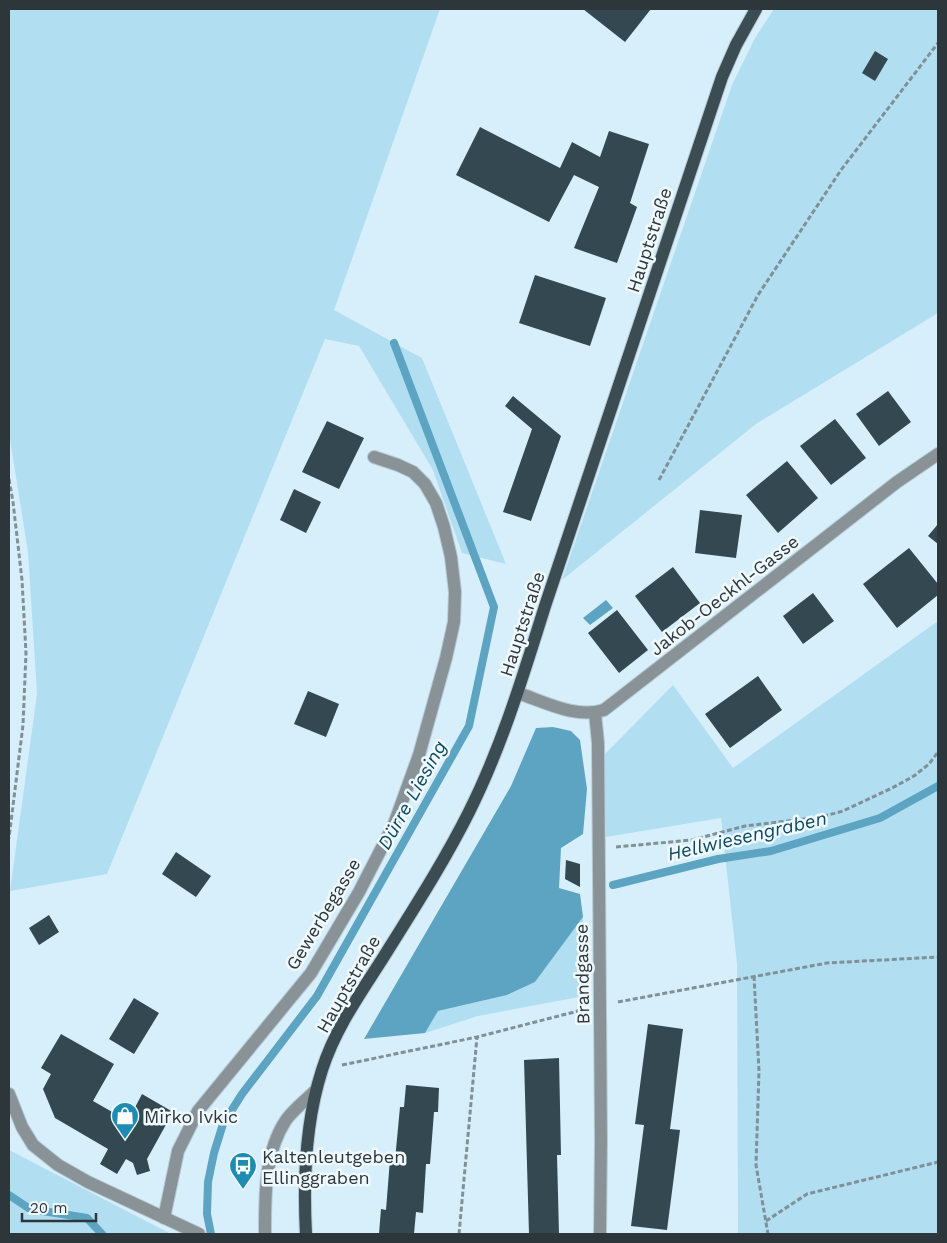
<svg xmlns="http://www.w3.org/2000/svg" width="947" height="1243" font-family="'Work Sans',sans-serif">
<style>
.green{fill:#b2def2}
.water{fill:#5ca4c1}
.lines{fill:none;stroke-linecap:round;stroke-linejoin:round}
.stream{stroke:#5ca4c1;stroke-width:8}
.building{fill:#344851}
.minor-casing{stroke:#b5cad4;stroke-width:14}
.major-casing{stroke:#b5cad4;stroke-width:14}
.path{stroke:#7f9097;stroke-width:3;stroke-dasharray:5 2.5;stroke-linecap:butt}
.minor{stroke:#899397;stroke-width:12}
.major{stroke:#3b4c53;stroke-width:12}
.labels{text-anchor:middle;dominant-baseline:central;stroke-width:5;stroke-linejoin:round;paint-order:stroke}
.street-label{font-size:18px;fill:#2d363a;stroke:#f0fafe}
.poi-label{font-size:18px;fill:#2d363a;stroke:#f0fafe;text-anchor:start}
.water-label{font-size:19px;font-style:italic;fill:#0b495f;stroke:#f0fafe}
</style>
<rect width="100%" height="100%" fill="#d7effa"/>
<g class="green">
<path d="M9,9H440L334,310L422,358L506,564L462,553L433,470L359,346L325,339L107,874L10,891L37,694L28,552L9,433Z"/>
<path d="M774,9H938V313L756,424L562,580L732,85L755,38Z"/>
<path d="M938,621V1234H738L737,964L721,818L606,837L604,755L673,685L733,768Z"/>
<path d="M583,917L584,996L478,1016L425,1033L438,1011L507,995L535,982Z"/>
<path d="M9,1150L171,1234H9Z"/>
</g>
<g class="water">
<path d="M606,600L613,608L590,625L583,618Z"/>
<path d="M553,727L571,731L580,740L587,789L583,834L561,848L559,888L580,894L583,917L535,982L507,995L438,1011L425,1033L364,1039L511,786L536,728Z"/>
</g>
<g class="lines">
<g class="stream">
<path d="M613,885L718,859L771,851L880,818L938,786"/>
<path d="M9,1195L30,1209L87,1218L102,1234"/>
<path d="M211,1234L207,1214L208,1182L214,1153L223,1124L242,1094L317,996L469,726L494,607L394,343"/>
</g>
</g>
<g class="building">
<path d="M583,9H651L625,42Z"/>
<path d="M875,51L888,59L875,81L862,73Z"/>
<path d="M480,127L560,168L572,142L600,157L609,131L649,144L630,203L637,207L617,263L574,248L599,187L574,175L549,222L456,175Z"/>
<path d="M535,275L606,298L590,346L519,323Z"/>
<path d="M888,391L911,422L879,446L856,414Z"/>
<path d="M513,396L561,436L531,521L503,512L532,429L505,406Z"/>
<path d="M835,419L866,458L831,485L800,446Z"/>
<path d="M327,421L364,438L339,489L302,472Z"/>
<path d="M787,461L818,498L778,533L746,495Z"/>
<path d="M294,489L321,502L306,533L280,520Z"/>
<path d="M700,510L742,515L736,558L695,553Z"/>
<path d="M938,524V544L928,536Z"/>
<path d="M909,548L938,584V595L897,628L863,584Z"/>
<path d="M673,567L700,603L662,632L635,596Z"/>
<path d="M813,593L834,621L803,644L783,616Z"/>
<path d="M617,610L648,650L619,673L588,633Z"/>
<path d="M758,676L782,710L730,748L705,714Z"/>
<path d="M308,691L339,704L326,737L294,724Z"/>
<path d="M176,852L211,876L196,897L162,874Z"/>
<path d="M566,860L580,864V887L565,879Z"/>
<path d="M49,915L59,932L39,945L29,928Z"/>
<path d="M134,998L159,1013L134,1054L109,1039Z"/>
<path d="M648,1024L683,1029L670,1129L680,1130L667,1230L631,1226L644,1125L635,1124Z"/>
<path d="M61,1034L114,1064L93,1101L128,1121L142,1094L173,1112L147,1159L150,1171L137,1175L133,1163L126,1159L117,1174L100,1164L108,1149L55,1118L43,1089L51,1074L41,1068Z"/>
<path d="M559,1058L561,1155H557L559,1234H529L524,1060Z"/>
<path d="M406,1085L439,1088L438,1112H434L430,1164H426L423,1213L416,1212L414,1234H379L381,1209L386,1210L390,1159L395,1160L400,1107H404Z"/>
</g>
<g class="lines">
<defs>
<g id="minor">
<path d="M518,693C545,702 576,719 604,710L897,482L938,454"/>
<path d="M595,713L598,743L601,1141L600,1234"/>
<path d="M9,1094L22,1127L33,1145L58,1165L88,1182L199,1234"/>
<path d="M164,1218L178,1151L198,1111L311,973L359,892L394,824L419,755L446,658L454,622L455,592L451,557L444,527L436,503L425,484L413,472L398,465L374,457"/>
<path d="M265,1234C265,1197 264,1153 286,1120C294,1109 307,1099 316,1090"/>
</g>
<path id="major" d="M306,1234C303,1179 305,1123 322,1070C335,1029 360,994 383,958C413,910 444,862 469,812C502,746 523,676 545,606L722,77L736,45L756,9"/>
</defs>
<use href="#minor" class="minor-casing"/>
<use href="#major" class="major-casing"/>
<g class="path">
<path d="M9,479L13,502L22,580L26,653L23,725L9,838"/>
<path d="M659,480L758,295L841,170L938,43"/>
<path d="M616,847L692,840L745,826L821,817L843,811L892,788L914,776L929,764L938,752"/>
<path d="M754,976L759,1071L756,1165L768,1234"/>
<path d="M618,1002L827,963L938,957"/>
<path d="M342,1065L477,1037L582,1010"/>
<path d="M766,1221L807,1194L938,1162"/>
<path d="M459,1234L477,1037"/>
</g>
<use href="#minor" class="minor"/>
<use href="#major" class="major"/>
</g>
<defs>
<symbol id="shop-pin" viewBox="-11 -11 22 30"><path d="M0 17L-7.5 6A9.5 9.5 0 1 1 7.5 6Z" fill="#1e8cb2" stroke="#f0fafe"/><path d="M-5-2.5h2.3a2.7 3.5 0 0 1 5.4 0H5L5.5 6h-11ZM-1.5-2.5h3a1.5 2.3 0 0 0-3 0Z" fill="#fff"/></symbol>
<symbol id="bus-pin" viewBox="-11 -11 22 30"><path d="M0 17L-7.5 6A9.5 9.5 0 1 1 7.5 6Z" fill="#1e8cb2" stroke="#f0fafe"/><path d="M-5-6H5V4H4V6H2V4H-2V6H-4V4H-5ZM-3.5-4V0h7V-4ZM-3.5 1.2v1.5H-2V1.2ZM2 1.2v1.5H3.5V1.2Z" fill="#fff"/></symbol>
</defs>
<g fill-rule="evenodd">
<use href="#shop-pin" x="109" y="1100" width="32" height="43"/>
<use href="#bus-pin" x="227" y="1150" width="32" height="43"/>
</g>
<g class="labels">
<g class="street-label">
<text transform="translate(649 240) rotate(-72)">Hauptstraße</text>
<text transform="translate(724 595) rotate(-38)">Jakob-Oeckhl-Gasse</text>
<text transform="translate(522 624) rotate(-72)">Hauptstraße</text>
<text transform="translate(323 914) rotate(-59)">Gewerbegasse</text>
<text transform="translate(582 974) rotate(-91)">Brandgasse</text>
<text transform="translate(348 984) rotate(-60)">Hauptstraße</text>
</g>
<g class="poi-label">
<text x="144" y="1116">Mirko Ivkic</text>
<text x="262" y="1156">Kaltenleutgeben<tspan x="262" dy="21">Ellinggraben</tspan></text>
</g>
<g class="water-label">
<text transform="translate(412 795) rotate(-61)">Dürre Liesing</text>
<text transform="translate(747 836) rotate(-13)">Hellwiesengraben</text>
</g>
</g>
<rect width="947" height="1243" fill="none" stroke="#2d363a" stroke-width="20"/>
<path d="M22 1213v8h74v-8" fill="none" stroke="#2d363a" stroke-width="2.5"/>
<text x="30" y="1213" font-size="15" fill="#2d363a" stroke="#f0fafe" stroke-width="4" paint-order="stroke">20 m</text>
</svg>
